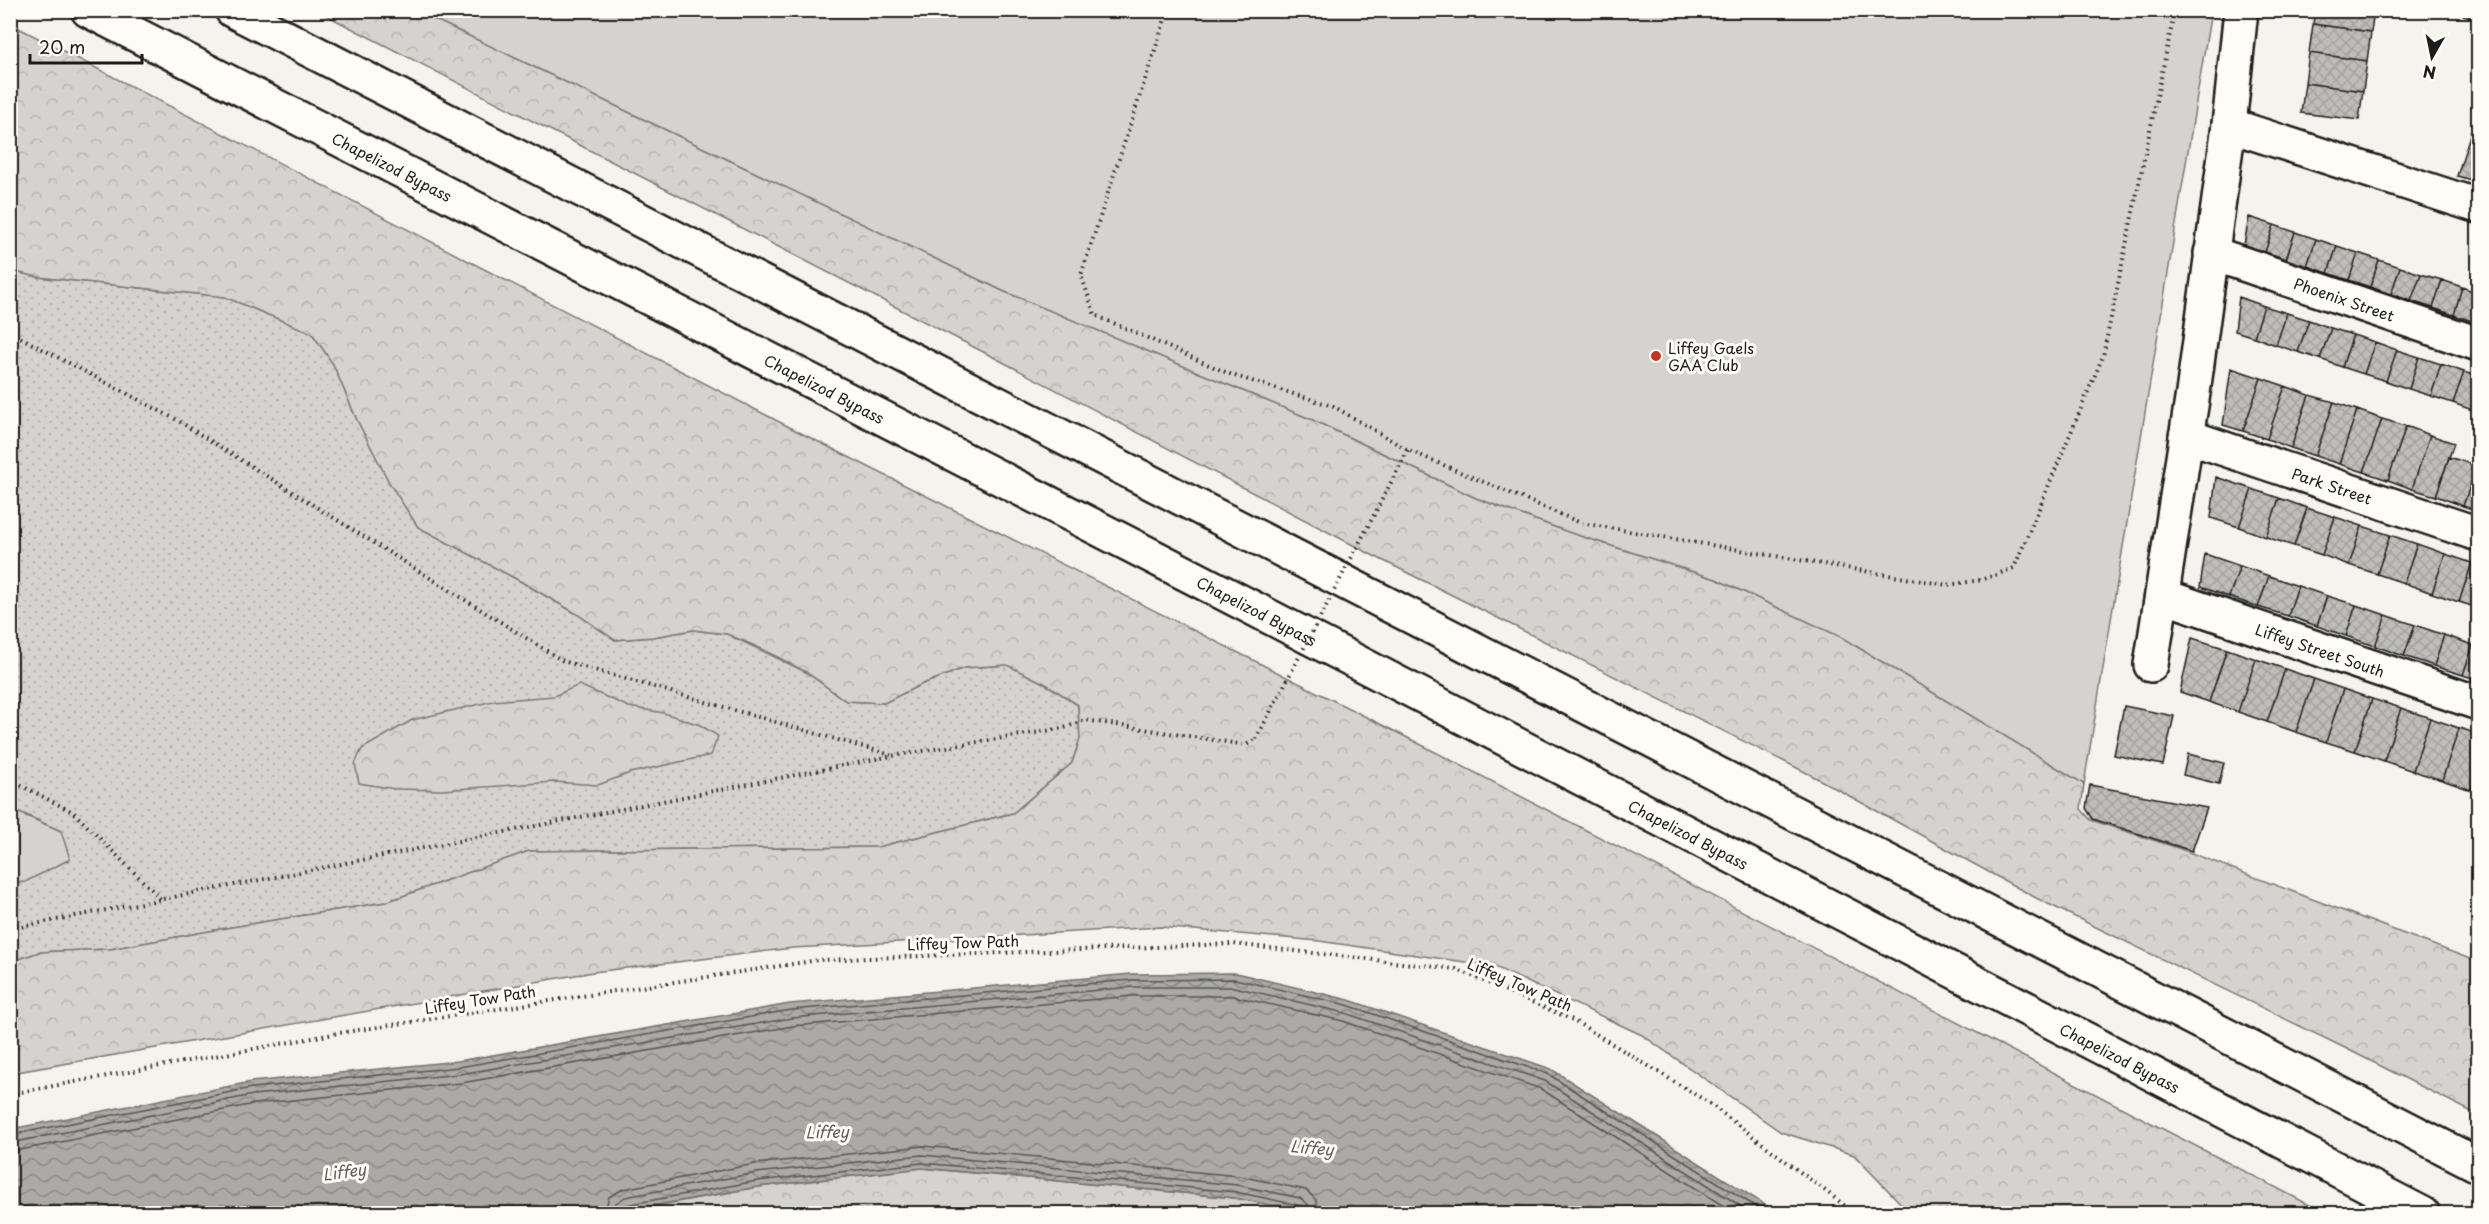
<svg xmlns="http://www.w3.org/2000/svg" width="2489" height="1224" font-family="'Playpen Sans',sans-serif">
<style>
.grass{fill:url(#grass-dots);stroke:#787876;stroke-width:1.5}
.forest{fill:url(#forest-crowns);stroke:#787876;stroke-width:1.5}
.green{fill:#d4d3cf;stroke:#787876;stroke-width:1.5}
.water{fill:url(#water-waves);stroke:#72716f;stroke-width:1.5}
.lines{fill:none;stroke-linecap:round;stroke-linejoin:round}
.shore{stroke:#555553;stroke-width:1.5}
.building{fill:url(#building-cross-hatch);stroke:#1c1c1c;stroke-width:1.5}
.minor-casing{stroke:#1c1c1c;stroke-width:38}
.major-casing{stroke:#1c1c1c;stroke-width:38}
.path{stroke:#1c1c1c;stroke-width:4;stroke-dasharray:1.5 4.5;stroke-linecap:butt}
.minor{stroke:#fdfcf7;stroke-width:33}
.major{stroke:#fdfcf7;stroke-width:33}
.path-bridge{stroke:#1c1c1c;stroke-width:4;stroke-dasharray:1.5 4.5;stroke-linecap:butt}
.poi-dot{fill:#c8321e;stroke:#fdfcf7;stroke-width:2}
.labels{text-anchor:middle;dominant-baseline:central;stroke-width:6;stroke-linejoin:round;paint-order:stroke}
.street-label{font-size:15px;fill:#1c1c1c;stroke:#fdfcf7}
.poi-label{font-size:15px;fill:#1c1c1c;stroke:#fdfcf7;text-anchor:start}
.water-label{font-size:16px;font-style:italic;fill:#5c5c5a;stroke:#fdfcf7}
</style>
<defs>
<pattern id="grass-dots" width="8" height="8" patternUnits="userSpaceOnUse" patternTransform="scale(1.5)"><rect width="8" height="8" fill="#d4d3cf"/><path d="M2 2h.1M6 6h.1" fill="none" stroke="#b5b5b1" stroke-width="1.8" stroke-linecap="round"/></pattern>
<pattern id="forest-crowns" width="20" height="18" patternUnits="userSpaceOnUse" patternTransform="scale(1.5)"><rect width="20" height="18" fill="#d4d3cf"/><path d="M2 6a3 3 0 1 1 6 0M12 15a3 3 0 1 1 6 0" fill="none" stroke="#b5b5b1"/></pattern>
<pattern id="water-waves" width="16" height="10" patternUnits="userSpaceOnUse" patternTransform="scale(1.5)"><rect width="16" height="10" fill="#abaaa6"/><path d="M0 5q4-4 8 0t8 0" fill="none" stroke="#8a8a86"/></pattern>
<pattern id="building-cross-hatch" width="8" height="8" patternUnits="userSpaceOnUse" patternTransform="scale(1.5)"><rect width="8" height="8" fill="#bebdba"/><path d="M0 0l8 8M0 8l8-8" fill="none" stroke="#a3a29f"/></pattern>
</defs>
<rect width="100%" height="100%" fill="#f4f3ee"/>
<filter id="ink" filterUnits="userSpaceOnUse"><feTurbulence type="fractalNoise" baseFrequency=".0167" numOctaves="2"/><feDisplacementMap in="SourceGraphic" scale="12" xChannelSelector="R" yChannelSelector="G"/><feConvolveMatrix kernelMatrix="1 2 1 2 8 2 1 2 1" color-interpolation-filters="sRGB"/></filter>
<g filter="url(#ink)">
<path class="grass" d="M11 271 38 277 225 297 312 333 333 364 357 420 390 483 418 527 520 581 577 614 615 640 653 637 693 630 727 634 806 672 846 701 884 703 920 685 964 668 1007 665 1046 684 1078 705 1080 739 1072 763 1013 813 878 847 529 851 386 902 232 927 110 949 39 952 11 962V883L25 882 61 831 11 808Z"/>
<path class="forest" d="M318 11H417L1003 291 1313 420 1476 498 1571 533 1716 579 1841 637 2084 784 2081 809 2091 820 2178 848 2478 962V1115L2345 1048 2038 899 1811 775 1374 556 999 360Z
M11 24 793 429 1412 740 2325 1213H1910L1854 1155 1781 1132 1642 1035 1493 966 1319 941 1160 927 793 948 593 972 11 1073V962L39 952 110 949 232 927 386 902 529 851 878 847 1013 813 1072 763 1080 739 1078 705 1046 684 1007 665 964 668 920 685 884 703 846 701 806 672 764 650 727 634 693 630 653 637 615 640 577 614 520 581 418 527 390 484 357 420 333 364 312 333 225 297 38 277 11 271Z
M579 685 629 707 664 713 700 725 718 736 711 755 630 773 598 785 554 782 443 790 395 789 359 783 355 764 362 749 412 720 493 701 554 696Z
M922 1168 1235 1198 1310 1213 612 1214 758 1187Z"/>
<path class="green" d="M417 11H2211L2084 784 1841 637 1716 579 1571 533 1476 498 1313 420 1003 291Z
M10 809 61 831 70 859 25 882 11 883Z"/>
<path class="water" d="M1236 973 1349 1000 1551 1069 1778 1213H1310L1235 1198 922 1168 758 1187 612 1213H11V1129L251 1082 458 1061 790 1004 1132 974Z"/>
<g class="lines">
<path class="shore" d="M10 1135 252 1088 459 1067 791 1010 1132 980 1235 979 1347 1005 1548 1074 1767 1214
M10 1143 253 1095 460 1074 792 1018 1133 987H1234L1345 1013 1545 1081 1753 1214
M10 1152 254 1104 461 1083 793 1026 1133 996H1233L1343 1021 1541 1089 1736 1214
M604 1214 609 1197 623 1189 755 1164 923 1146 1239 1176 1306 1190 1316 1200 1319 1214
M613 1214 616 1203 625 1197 756 1173 922 1155 1237 1185 1300 1198 1308 1204 1310 1214
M621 1214 622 1208 626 1205 757 1181 922 1163 1236 1192 1298 1205 1302 1208 1303 1214"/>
</g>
<path class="building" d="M2315 10H2374L2371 32 2313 24Z
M2449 10H2478V20Z
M2313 24 2371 32 2367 61 2309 53Z
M2309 53 2367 61 2363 91 2305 83Z
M2305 83 2363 91 2359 120 2301 113Z
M2478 110V182L2457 176Z
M2249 217 2274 225 2265 252 2244 245Z
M2274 225 2295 232 2286 259 2265 252Z
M2295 232 2316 239 2307 266 2286 259Z
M2316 239 2337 246 2328 273 2307 266Z
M2337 246 2358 253 2349 280 2328 273Z
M2358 253 2379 260 2370 287 2349 280Z
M2379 260 2400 267 2391 294 2370 287Z
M2400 267 2421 274 2411 301 2391 294Z
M2421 274 2442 280 2433 308 2411 301Z
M2442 280 2462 287 2454 315 2433 308Z
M2462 287 2478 293V310L2475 322 2454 315Z
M2239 297 2264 306 2254 337 2235 331Z
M2264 306 2287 313 2276 345 2254 337Z
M2287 313 2309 320 2298 352 2276 345Z
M2309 320 2331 328 2320 359 2298 352Z
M2331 328 2353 335 2342 367 2320 359Z
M2353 335 2375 342 2364 374 2342 367Z
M2375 342 2397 350 2386 381 2364 374Z
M2397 350 2419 357 2409 389 2386 381Z
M2419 357 2441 364 2431 396 2409 389Z
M2441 364 2464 372 2453 403 2431 396Z
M2231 368 2261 378 2243 431 2223 425Z
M2464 372 2478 377V400L2475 411 2453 403Z
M2261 378 2285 386 2267 439 2243 431Z
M2285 386 2309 395 2291 448 2267 439Z
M2309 395 2334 402 2315 456 2291 448Z
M2334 402 2357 410 2339 464 2315 456Z
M2357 410 2382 419 2364 472 2339 464Z
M2382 419 2406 426 2388 480 2364 472Z
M2406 426 2430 435 2412 489 2388 480Z
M2430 435 2454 443 2436 496 2412 489Z
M2449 457 2477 466 2463 506 2436 496Z
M2477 466H2478V511L2463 506Z
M2216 477 2252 489 2239 527 2211 518Z
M2252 489 2279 498 2266 537 2239 527Z
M2279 498 2307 508 2294 546 2266 537Z
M2307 508 2335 517 2322 555 2294 546Z
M2335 517 2362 526 2349 565 2322 555Z
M2362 526 2390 535 2377 574 2349 565Z
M2390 535 2417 544 2404 583 2377 574Z
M2417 544 2445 554 2432 593 2404 583Z
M2205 554 2240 566 2229 597 2200 587Z
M2445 554 2472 563 2459 602 2432 593Z
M2472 563 2478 565V608L2459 602Z
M2240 566 2269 576 2258 607 2229 597Z
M2269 576 2298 586 2288 616 2258 607Z
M2298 586 2327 596 2317 626 2288 616Z
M2327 596 2356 605 2346 636 2317 626Z
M2356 605 2386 615 2375 646 2346 636Z
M2386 615 2415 625 2404 656 2375 646Z
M2415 625 2444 635 2434 666 2404 656Z
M2444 635 2473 645 2463 675 2434 666Z
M2192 638 2227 649 2209 702 2180 692Z
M2473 645 2478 647V680L2463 675Z
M2227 649 2256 659 2238 712 2209 702Z
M2256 659 2285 669 2267 722 2238 712Z
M2285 669 2314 679 2296 732 2267 722Z
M2314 679 2343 689 2326 742 2296 732Z
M2343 689 2372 699 2355 751 2326 742Z
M2372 699 2401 708 2384 761 2355 751Z
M2124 706 2174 716 2163 765 2114 755Z
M2401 708 2430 718 2413 771 2384 761Z
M2430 718 2459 728 2442 780 2413 771Z
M2459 728 2478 734V767L2471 790 2442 780Z
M2188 754 2224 763 2219 784 2183 775Z
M2478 767V793L2471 790Z
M2090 785 2207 808 2192 851 2093 819 2086 808Z"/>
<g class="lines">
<g class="minor-casing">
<g id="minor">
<path d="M2229 125 2478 206"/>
<path id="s1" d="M2211 253 2478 344"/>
<path id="s2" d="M2186 436 2478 534"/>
<path id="s3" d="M2163 596 2478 703"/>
<path d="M2151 665 2193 393 2229 125 2241 10"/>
</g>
</g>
<g class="major-casing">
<g id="major">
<path id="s4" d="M88 10 1185 573 2423 1214"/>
<path d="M232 10 2478 1165"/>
</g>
</g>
<path class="path" d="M1168 10 1081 275 1095 315 1232 375 1333 406 1408 450 1581 523 1947 585 1981 580 2014 568 2103 356 2175 10
M10 332 177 420 563 661 891 755
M1385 494 1408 450
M10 780 73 812 161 899
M10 929 892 756 1064 728 1085 720 1246 745 1256 739
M10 1094 339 1033 819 960 1233 944 1456 969 1573 1020 1706 1101 1856 1214"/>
<use href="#minor" class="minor"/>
<use href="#major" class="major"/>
<path class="path-bridge" d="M1256 739 1385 494"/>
</g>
</g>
<circle class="poi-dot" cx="1656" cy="356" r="6"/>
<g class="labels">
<g class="street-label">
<text stroke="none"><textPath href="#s4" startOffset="342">Chapelizod Bypass</textPath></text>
<text stroke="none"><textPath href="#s1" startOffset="141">Phoenix Street</textPath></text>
<text stroke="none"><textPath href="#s4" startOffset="828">Chapelizod Bypass</textPath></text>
<text stroke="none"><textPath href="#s2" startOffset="154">Park Street</textPath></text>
<text stroke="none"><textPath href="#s4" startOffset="1314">Chapelizod Bypass</textPath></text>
<text stroke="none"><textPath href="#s3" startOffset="166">Liffey Street South</textPath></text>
<text stroke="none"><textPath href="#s4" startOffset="1800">Chapelizod Bypass</textPath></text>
<text transform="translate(963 942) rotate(-2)">Liffey Tow Path</text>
<text transform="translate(1520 984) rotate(23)">Liffey Tow Path</text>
<text transform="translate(480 999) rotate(-9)">Liffey Tow Path</text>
<text stroke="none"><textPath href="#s4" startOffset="2286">Chapelizod Bypass</textPath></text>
</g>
<g class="poi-label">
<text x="1668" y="347">Liffey Gaels<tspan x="1668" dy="17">GAA Club</tspan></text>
</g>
<g class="water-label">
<text transform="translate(827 1131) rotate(-1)">Liffey</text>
<text transform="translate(1312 1147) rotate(5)">Liffey</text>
<text transform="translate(344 1171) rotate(-8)">Liffey</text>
</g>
</g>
<rect width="2489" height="1224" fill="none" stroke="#fdfcf7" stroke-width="36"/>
<rect x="18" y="18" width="2453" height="1188" fill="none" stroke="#1c1c1c" stroke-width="2" filter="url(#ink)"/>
<g transform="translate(2432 57) rotate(189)" stroke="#fdfcf7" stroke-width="4.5" paint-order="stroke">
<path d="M0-4.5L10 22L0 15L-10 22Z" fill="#1c1c1c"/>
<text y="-9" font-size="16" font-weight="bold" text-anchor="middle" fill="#1c1c1c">N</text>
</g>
<path d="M30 54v9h112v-9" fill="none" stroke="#1c1c1c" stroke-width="3"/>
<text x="39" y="54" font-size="18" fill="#1c1c1c" stroke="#fdfcf7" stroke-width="4.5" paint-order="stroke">20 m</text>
</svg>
